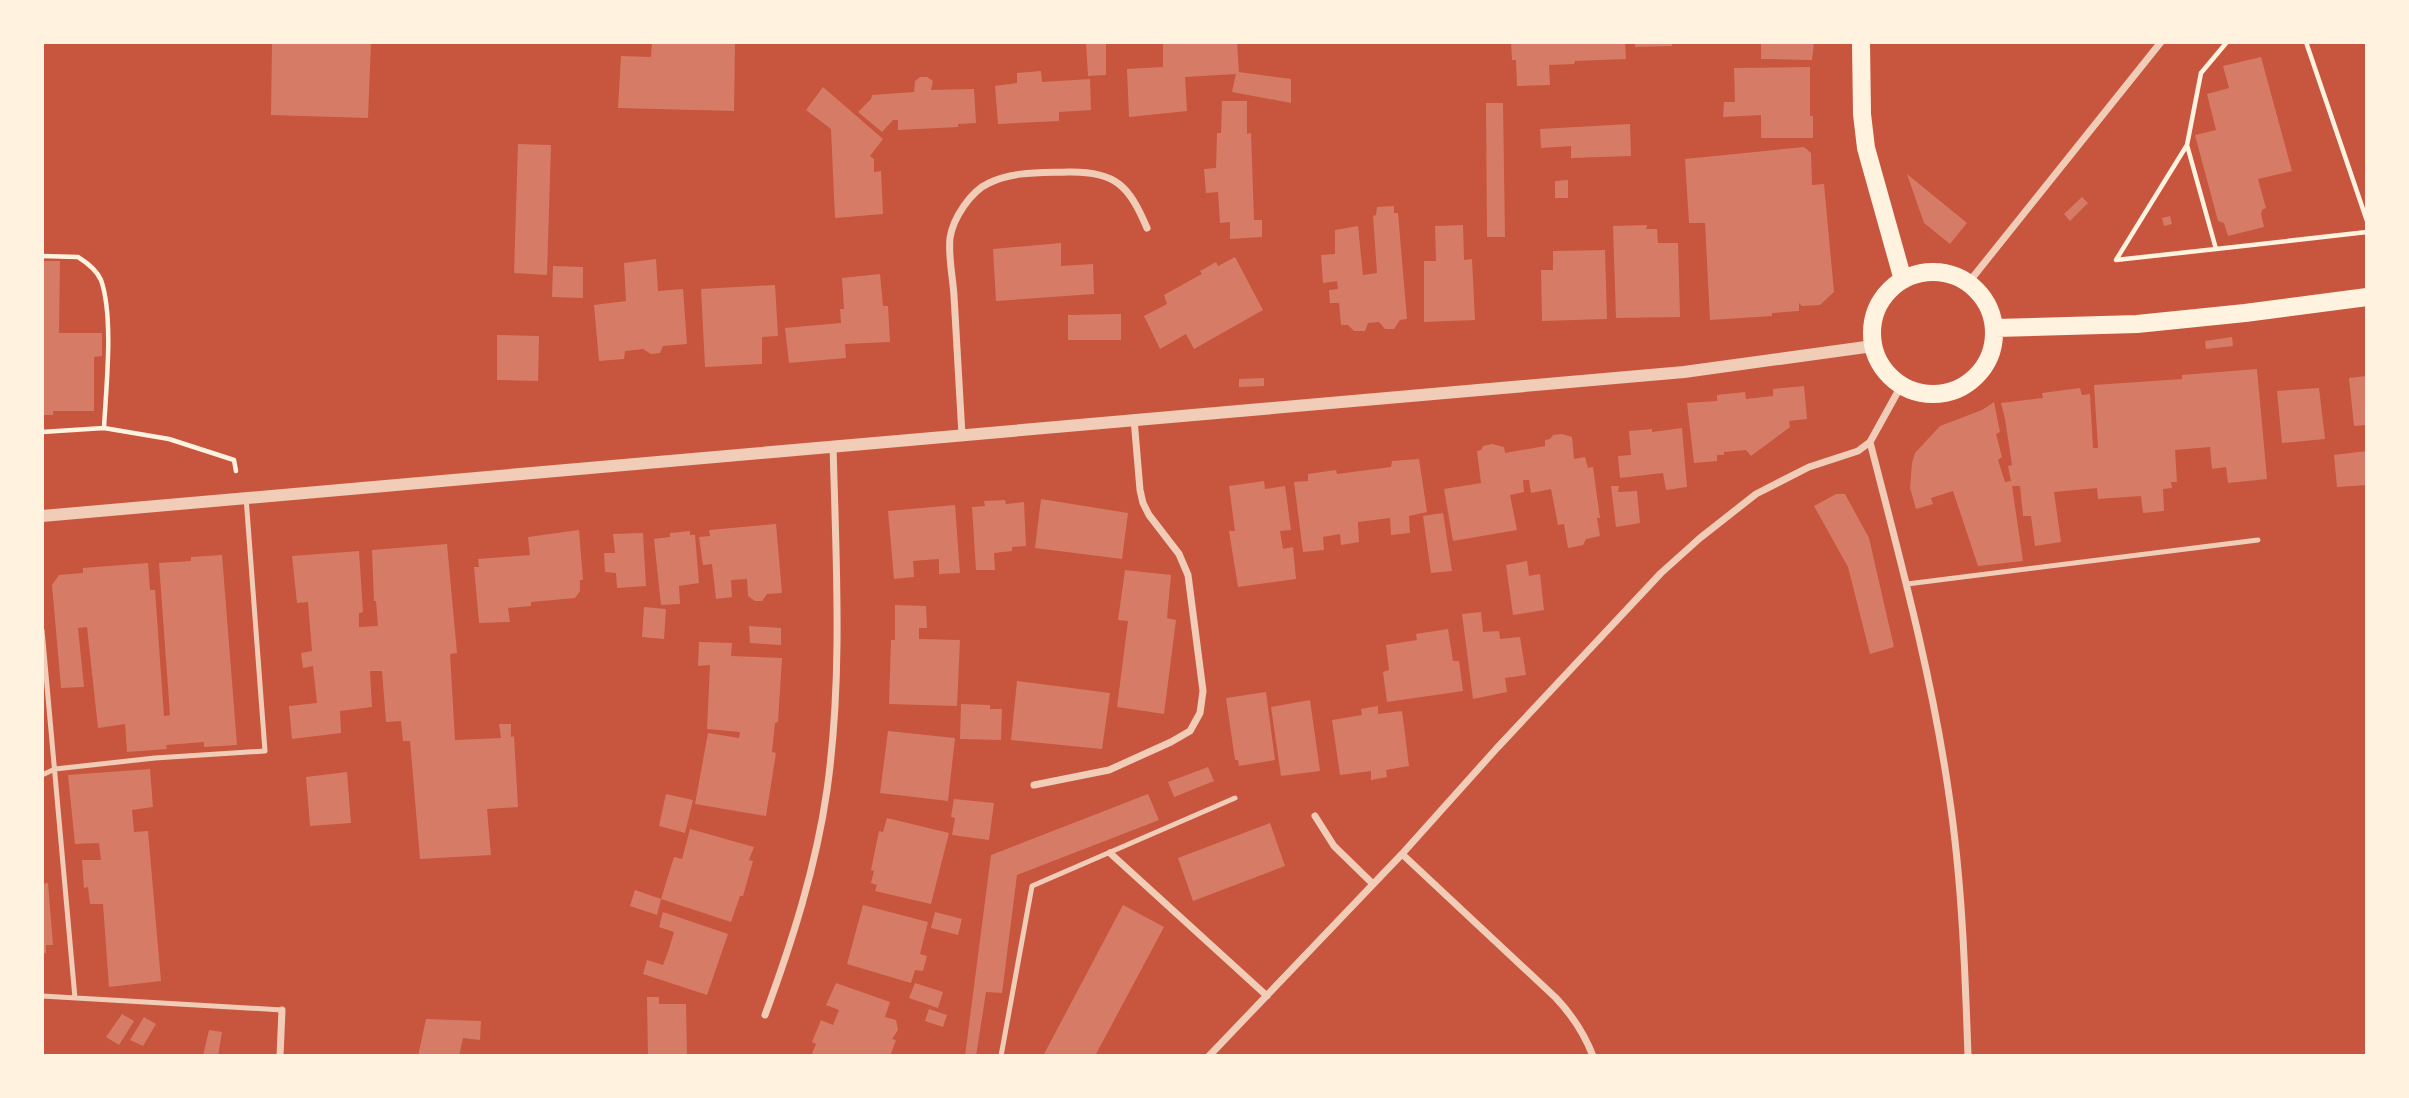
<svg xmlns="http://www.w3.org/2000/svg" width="2409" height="1098" font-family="Quicksand,sans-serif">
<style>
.building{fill:#d67c66}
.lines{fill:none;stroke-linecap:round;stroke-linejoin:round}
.path{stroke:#fff3e0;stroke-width:4.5}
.service{stroke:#f1ccb7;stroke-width:5}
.minor{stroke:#f1ccb7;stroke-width:7}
.tertiary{stroke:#f1ccb7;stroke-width:12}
.primary{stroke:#fff3e0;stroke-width:18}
</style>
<rect width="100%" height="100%" fill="#c8553d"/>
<path class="building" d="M272 42H371L368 118 271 115Z
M652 42H735L734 111 618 108 621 56 651 57Z
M1086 42H1106V75L1088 76Z
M1187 42H1237L1239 72 1291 79V103L1232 92 1236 74 1185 77 1187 111 1129 117 1127 69 1163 67V44Z
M1511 42H1625L1626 59 1575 61 1574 64 1549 65 1550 85 1517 86 1516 60H1512Z
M1635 42H1672V46L1635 47Z
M1761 42H1814L1812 60 1761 59Z
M2261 57 2292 171 2258 179 2266 208 2262 210 2261 214 2264 227 2228 236 2224 223 2218 221 2195 135 2216 130 2207 94 2229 88 2223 66Z
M1810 67V116H1813V138H1761V115L1723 117 1724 102H1735L1734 68Z
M1041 71 1042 82 1090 79 1091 110 1059 112V121L998 124 995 86 1017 83V73Z
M920 77H927L933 81 931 90 974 89 976 123 958 124V127L898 130V120H893L882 132 858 112 871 99 872 95 914 92 915 81Z
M823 87 883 139 870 156 874 159V172L881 171 883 214 835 218 831 129 806 110Z
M1222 101H1247V134L1251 133 1254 220H1262V237L1230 239V222L1220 223 1218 192 1206 193 1204 169 1216 168 1217 133H1221Z
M1486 103H1503L1505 237H1487Z
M1630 124 1631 156 1571 158V146L1541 148 1540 129Z
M518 144 551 145 547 275 514 273Z
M1804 147 1811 153 1812 185 1824 184 1834 292 1820 305 1802 306 1799 303V311L1772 313V316L1710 320 1705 223H1689L1685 159Z
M1907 174 1967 223 1950 244 1924 223Z
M1568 180V198H1555V181Z
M2082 197 2088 203 2070 221 2064 214Z
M1394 206V213H1398L1407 319 1400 320 1394 329H1385L1379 322 1368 323 1365 331H1354L1348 325H1341L1339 303H1330L1329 290 1338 289 1337 281 1323 283 1321 255 1335 254V230L1358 226 1363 275 1377 273 1373 216 1376 215 1377 207Z
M2170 216 2172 224 2164 226 2162 218Z
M1463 225 1464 260 1472 259 1475 320 1424 322V261H1436L1435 226Z
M1647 225 1646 229H1657L1658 243H1678L1680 317 1616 318 1613 226Z
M1061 243V266L1093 264 1094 294 996 301 993 249Z
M1605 250 1607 319 1542 321 1541 270H1553V251Z
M1235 257 1263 310 1194 349 1186 334 1160 349 1144 316 1167 304 1164 295 1198 276 1202 274 1200 271 1216 262 1218 266Z
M656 259 658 291 683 289 687 344 663 346 660 353 651 354 643 349 625 351 624 359 599 361 594 305 626 301 624 263Z
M42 261H60L59 333H102V356L94 357V411H53V415H42Z
M553 266 583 267V298L552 297Z
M880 274 883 306H888L890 342 845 344 846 358 789 363 785 328 841 323 840 309H844L842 278Z
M775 285 778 336 762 337V364L705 367 701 289Z
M1121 314V340H1068V315Z
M497 335 539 336 538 381 497 380Z
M2232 337 2233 346 2206 349 2205 341Z
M2257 369 2267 479 2228 483 2226 467 2212 469 2210 447 2175 450 2177 482H2171L2172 488 2163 489 2164 511 2143 513 2141 496 2098 499 2097 488 2054 492 2061 542 2035 546 2031 516H2023L2020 486H2012L2023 561 1978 566 1953 491 1931 498 1933 504 1916 509 1910 488 1912 463 1915 453 1940 426 1982 410 1994 402 2000 432 1996 434 2002 457 1998 460 2005 482 2011 481 2008 466 2012 465 2005 419 2001 403 2043 398 2042 393 2080 388 2082 395 2090 394 2093 448H2098L2094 385 2182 379V375Z
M2367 376V425L2354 426 2349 378Z
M1264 378V386L1239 387V379Z
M1804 386 1807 419 1789 421 1790 427 1751 456 1746 450 1724 452V455H1717V461L1694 463 1687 403 1717 401V395L1745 392 1746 399 1773 396V389Z
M2319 388 2325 439 2282 443 2277 391Z
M1682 428 1687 487 1666 490 1663 473 1620 478 1618 456 1631 455 1629 431 1652 429V432Z
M1562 434 1572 437 1574 459 1585 457 1588 468 1593 467 1600 518H1597L1600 536 1586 539 1583 545 1568 548 1564 524 1558 525 1551 489 1531 493 1529 480H1523L1524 492 1510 495 1517 530 1453 541 1444 489 1481 483 1477 451 1481 450 1483 446 1492 444 1504 447 1505 453 1545 446V440L1550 439 1553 435Z
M2367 451V485L2337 487 2334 455Z
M1419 459 1427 512 1409 516 1410 533 1391 535 1390 518 1358 522 1359 542 1341 545 1340 534 1323 537 1324 550 1303 552 1294 482 1308 481V474L1336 470 1337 474 1391 467 1392 461Z
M1264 481 1265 489 1285 486 1291 530 1280 531 1283 549 1293 547 1296 579 1238 587 1229 531H1235L1229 486Z
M1611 486H1619L1618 492 1637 491 1640 523 1616 527Z
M1836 494H1845L1869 538 1894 647 1870 654 1848 567 1814 506Z
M1041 499 1128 513 1122 559 1035 548Z
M1005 500 1006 504 1024 502 1026 546 1012 547V551L994 553 995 570H976L972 507 985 506 984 501Z
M955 505 960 573 939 574V559L925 560 913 561 914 577 894 579 888 511Z
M1443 513 1452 571 1431 573 1423 516Z
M776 524 782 593 767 594 762 601H755L748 596 747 579 731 580 732 597 716 599 712 564 703 565 699 537 710 536 709 530Z
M579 530 583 580H580V591L575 598 531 602V606L508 608 510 622 479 623 474 567H479L478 559 530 555 528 537Z
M690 531V535H695L699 583 679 586 680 604 661 605 654 539 670 537V533Z
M643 533 646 586 617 588 616 573 605 572 604 553H615L613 534Z
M447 544 457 653 450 654 455 740 501 738 499 724H511V737L514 736 518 807 487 809 491 855 420 859 410 741H403L401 721 386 722 382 671H370L372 707 340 711 341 733 292 739 289 706 317 703 313 666 303 668 301 653 312 651 308 602 297 603 292 556 359 551 363 612 359 613V627L378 626 376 601H374L372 550Z
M222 555 237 745 204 747V742L166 745 167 749 127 752 125 724 98 728 87 627 78 628 84 687 61 688 52 585 59 575 83 573V568L148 563 150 590H155L164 716 170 715 159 563 191 561V557Z
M1527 561 1529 576 1540 574 1544 610 1513 615 1506 565Z
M1125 570 1171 575 1167 618 1176 620 1164 714 1117 707 1128 621 1118 620Z
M895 605 926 606 927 628H919V639L960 640 957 706 889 704 891 640H895Z
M644 607 666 609 664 639 642 637Z
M1481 612 1483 632 1499 631 1500 639 1520 637 1526 675 1505 678 1507 692 1473 699 1462 614Z
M749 626 781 628V645L750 643Z
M1448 629 1453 661H1459L1463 691 1387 702 1383 672 1389 670 1386 645 1417 640 1416 634Z
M699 642 732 643 731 656 782 658 778 722 775 723 772 752 776 753 766 816 695 804 708 733 739 738 740 732 707 729 710 665 698 666Z
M1017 681 1110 693 1102 749 1011 740Z
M1266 692 1275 760 1239 766 1238 760H1235L1226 698Z
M1310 700 1320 771 1281 776 1271 707Z
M961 704 990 705V709H1002L1001 740 960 739Z
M1378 706V714L1402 711 1409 766 1386 770 1387 777 1371 780V771L1340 775 1332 720 1362 715 1361 709Z
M888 731 955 738 948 801 880 793Z
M1208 767 1214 781 1174 797 1168 782Z
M150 769 153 807 132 810 134 832 148 831 161 981 109 987 103 904H90L88 887 84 888 82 860H101L99 843 75 844 68 775Z
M347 772 351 823 310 826 306 777Z
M666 794 693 800 685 833 659 826Z
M1148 794 1159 820 1017 875 1002 993 986 992 976 1056H965L991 855Z
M954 799 994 803 989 840 952 835 955 818 951 817Z
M887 818 949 833 931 904 875 891 877 885 871 883 874 871 871 870 879 831 883 832Z
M1270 823 1285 866 1193 901 1178 858Z
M690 829 754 847 749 860 753 861 743 896H740L731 922 661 899 657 915 630 906 635 890 661 899 674 857 682 859Z
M48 883 53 945H46V953L42 954V884Z
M863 905 928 922 920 954 927 956 923 971 915 970 911 983 847 964Z
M1123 905 1164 927 1095 1056H1043Z
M663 912 728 934 707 995 643 974 647 960 663 965 669 949 674 932 659 927Z
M935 912 962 919 958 935 931 928Z
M836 983 890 1002 885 1017 896 1020 898 1030 892 1039 896 1040 890 1056H811L816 1044 812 1042 821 1020 833 1025 839 1010 826 1005Z
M915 983 943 992 938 1008 909 998Z
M647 997H659V1004H686L687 1056H648Z
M929 1009 947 1015 943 1027 925 1021Z
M122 1014 134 1021 119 1045 106 1037Z
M144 1017 156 1024 143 1046 130 1040Z
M426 1019 481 1021 480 1040 463 1038 459 1056H418Z
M209 1030 222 1032 218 1056H203Z"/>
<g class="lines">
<path class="path" d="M2306 42 2367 221
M2187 145 2216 249 2116 260 2187 145 2201 73 2227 42
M2216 249 2367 232
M42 256 78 257C86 262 97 271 101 280 114 317 106 388 104 428L42 432
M104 428 169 439 234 460 236 471"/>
<path class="service" d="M1907 584 2258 540
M42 630 75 998
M42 775 55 769 155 758 265 751 246 497
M42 996 282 1010
M1001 1056 1032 886 1235 798"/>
<path class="minor" d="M1969 282 2161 42
M962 435C959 389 957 342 954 296 953 278 948 256 950 238 953 218 971 191 989 183 1013 171 1042 173 1068 172 1116 171 1129 186 1147 228
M1870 442C1900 559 1932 676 1949 795 1962 881 1965 969 1968 1056
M1034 785 1109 770 1171 742 1190 731 1200 713 1203 691 1188 575 1179 554 1149 515 1143 503 1140 490 1134 419
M1315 816 1334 846 1373 884
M1110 853 1267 996
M1402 854 1556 998C1573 1016 1584 1033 1593 1056
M765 1015C792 942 816 867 827 790 843 677 836 560 833 445
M280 1056 282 1010
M1209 1056 1402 854 1497 748 1661 573 1700 538 1756 494 1809 467 1858 451 1870 442 1901 386"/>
<path class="tertiary" d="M42 516 1684 372 1873 346"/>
<path class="primary" d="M1861 42 1862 114 1866 148 1903 280
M1872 333a61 61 0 1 1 122 0a61 61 0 1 1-122 0Z
M1995 328 2137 324 2245 313 2367 297"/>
</g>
<rect width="2409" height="1098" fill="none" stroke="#fff3e0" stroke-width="88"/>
</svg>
